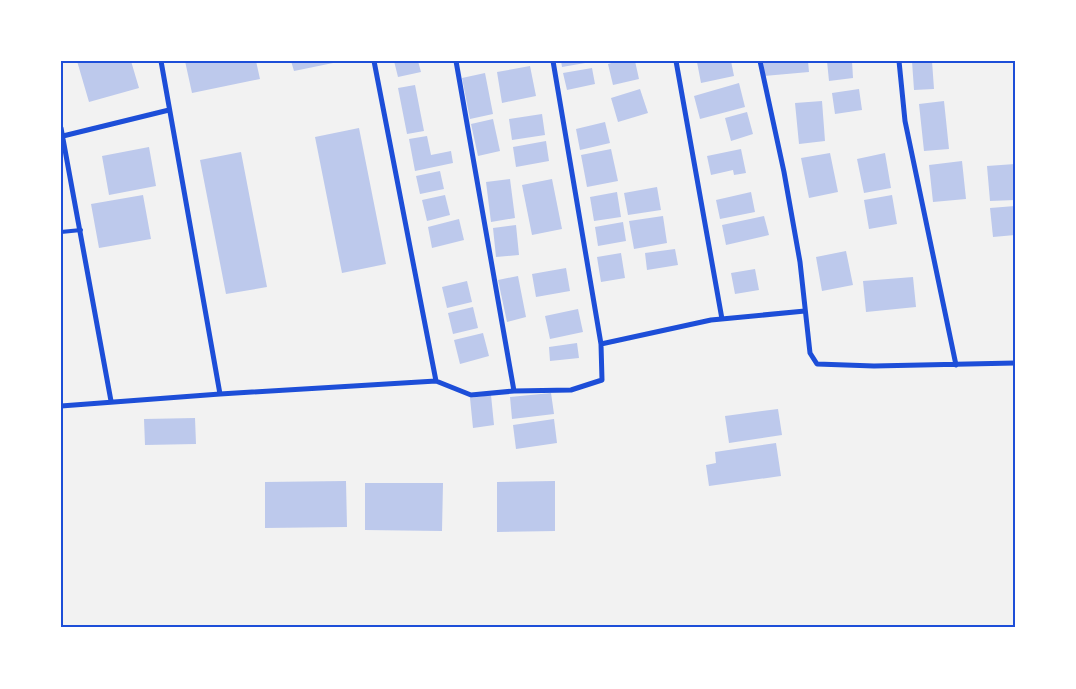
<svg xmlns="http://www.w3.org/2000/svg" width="1076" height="689" font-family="'Fira Sans Condensed',sans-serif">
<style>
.building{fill:#bdc9ec}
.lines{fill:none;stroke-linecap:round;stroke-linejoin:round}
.service{stroke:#1d4ed8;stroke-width:4}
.minor{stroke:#1d4ed8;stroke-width:5}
.neatline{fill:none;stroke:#1d4ed8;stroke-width:2}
</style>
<rect width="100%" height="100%" fill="#f2f2f2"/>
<path class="building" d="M77 61H131L139 88 89 102Z
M185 61H256L260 79 192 93Z
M291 61H338V62L294 71Z
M394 61H418L421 72 398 77Z
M561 61H591V62L562 67Z
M618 61H635L639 79 613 85 608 64Z
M731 61 734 76 701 83 697 62Z
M763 61H808L809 72 764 76Z
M827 61H852L853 78 829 81Z
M912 61H932L934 89 914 90Z
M530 66 536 96 502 103 497 72Z
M592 68 595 84 567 90 563 73Z
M485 73 493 114 470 119 462 78Z
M739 83 745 107 700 119 694 96Z
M415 85 424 131 407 134 398 88Z
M640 89 648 113 618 122 611 98Z
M859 89 862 110 835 114 832 93Z
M822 101 825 141 799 144 795 103Z
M944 101 949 149 924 151 919 104Z
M747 112 753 134 731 141 725 118Z
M542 114 545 135 512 140 509 119Z
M493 119 500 151 478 156 471 124Z
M605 122 610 143 580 150 576 129Z
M359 128 386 264 342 273 315 137Z
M427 136 431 155 451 151 453 163 415 171 409 139Z
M546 141 549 161 516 167 513 147Z
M149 147 156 186 109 195 102 156Z
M611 149 618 181 587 187 581 155Z
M741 149 746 173 734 175 733 170 711 175 707 156Z
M241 152 267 287 226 294 200 160Z
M830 153 838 192 809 198 801 158Z
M885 153 891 188 864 193 857 159Z
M962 161 966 199 933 202 929 165Z
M1015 164V200L990 201 987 166Z
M440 171 444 189 420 194 416 176Z
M510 179 515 218 491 222 486 182Z
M552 179 562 229 532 235 522 185Z
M657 187 661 210 628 215 624 193Z
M617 192 621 217 594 221 590 197Z
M751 192 755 212 720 219 716 200Z
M143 195 151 239 99 248 91 204Z
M445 195 450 215 427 221 422 200Z
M892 195 897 224 869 229 864 200Z
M1015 206V235L993 237 990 208Z
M663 216 667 243 634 249 629 221Z
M764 216 769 235 726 245 722 225Z
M459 219 464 240 432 248 428 227Z
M623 222 626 241 598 246 595 227Z
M516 225 519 255 496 257 493 228Z
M675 249 678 265 647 270 645 253Z
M846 251 853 285 822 291 816 257Z
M621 253 625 278 601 282 597 257Z
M566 268 570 291 536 297 532 274Z
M755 269 759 290 735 294 731 273Z
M518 276 526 317 507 322 498 280Z
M913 277 916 307 866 312 863 281Z
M467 281 472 302 447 308 442 287Z
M473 307 478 328 453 334 448 313Z
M578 309 583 332 550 339 545 316Z
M483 333 489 356 460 364 454 340Z
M577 343 579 358 550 361 549 347Z
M551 393 554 414 512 419 510 397Z
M491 395 494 425 473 428 470 398Z
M778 409 782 435 729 443 725 416Z
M195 418 196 444 145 445 144 419Z
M554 419 557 443 516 449 513 425Z
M776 443 781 476 709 486 706 465 716 463 715 452Z
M346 481 347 527 265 528V482Z
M555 481V531L497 532V482Z
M365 483H443L442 531 365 530Z"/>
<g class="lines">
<path class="service" d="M61 232 81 230"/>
<path class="minor" d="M161 61 220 394
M374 61 436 381
M456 61 514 391
M676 61 722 319
M760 61 784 172 800 262 810 353 817 364 874 366 1015 363
M899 61 905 121 956 365
M61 128 111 401
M63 136 169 110
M601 344 711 320 805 311
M61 406 220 394 436 381 471 395 514 391 571 390 602 380 601 344 553 61"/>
</g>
<rect width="1076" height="689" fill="none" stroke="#ffffff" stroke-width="125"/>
<rect x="62" y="62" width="952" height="564" class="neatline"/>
</svg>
